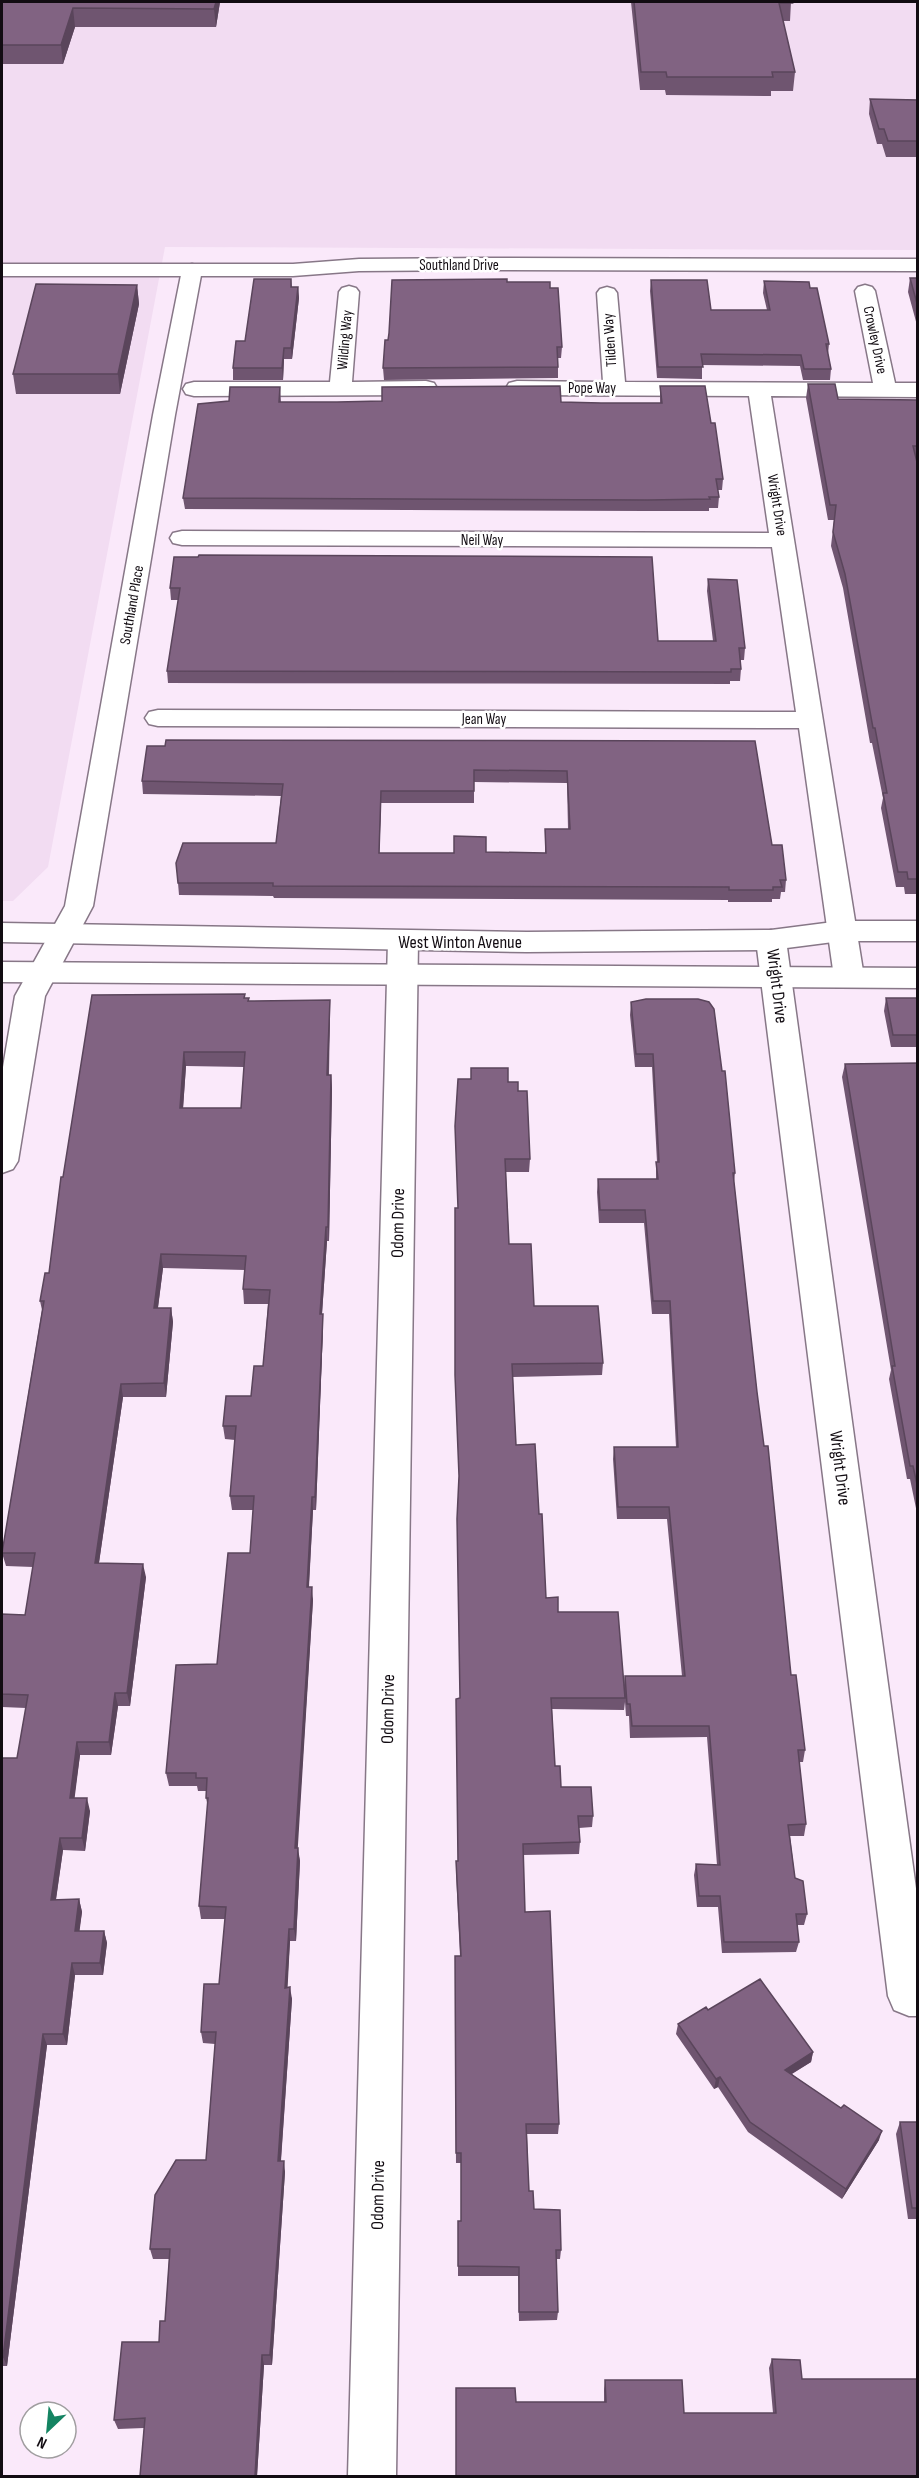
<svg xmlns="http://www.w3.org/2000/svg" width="919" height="2478" font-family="'Sofia Sans Condensed',sans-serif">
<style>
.built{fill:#f2dcf2}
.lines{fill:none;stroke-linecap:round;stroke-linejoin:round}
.minor-casing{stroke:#877787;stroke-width:3}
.major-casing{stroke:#877787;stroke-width:3}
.minor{fill:#fff;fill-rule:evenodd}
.major{fill:#fff;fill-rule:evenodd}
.wall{fill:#6f5570;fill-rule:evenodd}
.shaded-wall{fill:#5a455b}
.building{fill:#816382;stroke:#5a455b;stroke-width:1.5;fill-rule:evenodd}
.labels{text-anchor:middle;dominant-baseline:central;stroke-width:5;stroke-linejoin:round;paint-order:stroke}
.far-street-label{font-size:15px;fill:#120c12;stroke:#fff}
.street-label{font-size:18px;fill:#120c12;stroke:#fff}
</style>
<rect width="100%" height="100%" fill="#fae9fa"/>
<path class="built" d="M2 2H917V250L165 247 48 867 13 901H2Z"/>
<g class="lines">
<g class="minor-casing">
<path id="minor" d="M192 264 199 266 202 270 175 415 93 906 45 996 18 1161 13 1169 2 1173V1073L15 996 65 906 153 415 182 270 185 266Z
M865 285 872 287 875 291 895 383H918V397L771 396 864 977 859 984 849 987 839 984 834 977 799 728 158 726 149 724 145 718 149 712 158 710 796 712 772 547 182 545 173 543 170 538 173 533 182 531 769 533 749 396 517 395 509 393 506 388 509 383 517 381 603 382 597 293 600 289 607 287 614 289 617 293 625 382 873 383 855 291 858 287Z
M349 286 356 288 359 292 352 382 426 381 434 383 437 388 434 393 426 395 194 396 186 394 183 389 186 384 194 382H330L339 292 342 288Z
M771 930 781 933 786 940 918 1903V2016H909L894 2010 888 1996 756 940 761 933Z
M403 931 413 934 418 941 396 2476H348L388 941 393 934Z"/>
</g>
<g class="major-casing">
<path id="major" d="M488 258 918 259V271L488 270 359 271 293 276H2V264H293L359 259Z
M841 921H918V941H841L771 950 527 952 2 942V923L527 932 771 930Z
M2 962 918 968V988L2 982Z"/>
</g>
<use href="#minor" class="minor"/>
<use href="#major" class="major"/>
</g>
<path class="wall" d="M2 2H220L216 27H75L63 64H2Z
M631 2H791L790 21H783L795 72 793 91H771V96L666 95 665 90H640Z
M870 99 918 100V157H886L882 144H877L869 114Z
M910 278H918V329L908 292Z
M291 279 292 287H298L299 298 292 359H284L283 380H233V368L245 341Z
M651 280 711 310H767L763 293 764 281 810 288 829 344 828 354 831 369 830 380H803L800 366 702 365V379L657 378 650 291Z
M507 282 550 288 562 347 561 358H558V378L384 380 383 368 388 340Z
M137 285 139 304 120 394H16L13 374Z
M808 384 838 399 918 400V460H916L918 466V894H905L904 887H896L881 808 883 798 872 743H870L843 588 831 546 834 520H828L806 398Z
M660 386 711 423 723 479 722 490H718L719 497 718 508H709V511H647L185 509 183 498 229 401 280 387 281 402H561L601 403H660Z
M174 557 658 641H713L707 591 708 579 745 648 744 660H740L741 669 740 681H730V684L168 683 167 671 179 600H171L170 588Z
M755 741 772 845 786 880 785 892H781L780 899H772V902H728V900L274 898 273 896 179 895 178 883 276 843 281 796 143 794 142 781ZM474 782 567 783 568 829H545V853H379L381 803H474Z
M92 995 249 998V1001L330 1014 329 1075H331L332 1089 329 1241H327L322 1314 323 1328 316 1510H313L309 1587 313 1600 297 1848 300 1861 296 1941H290L287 1987 292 1999 281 2161 285 2172 272 2365H264L257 2476H140L144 2428 118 2429 114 2420 159 2342 165 2321 169 2259H153L150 2249 206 2160 215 2044 203 2043 201 2032 219 1984 225 1919H201L199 1906 208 1807 206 1798 207 1791H198L197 1786H169L166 1773 217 1664 250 1553 253 1510H232L230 1496 235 1440 225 1439 223 1426 251 1396 263 1366 268 1304H244L243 1289 245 1270 163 1268 158 1308H171L173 1322 166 1397H123L99 1563 146 1577 130 1706H118L111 1755H80L74 1798 90 1811 85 1851 63 1850 56 1900 79 1899 82 1912 79 1931H104L107 1943 103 1975H75L67 2045H47L7 2366H2V1758H17L26 1708 2 1707V1614L25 1615 33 1567 6 1566 2 1553 42 1310 40 1301 49 1273ZM186 1066 244 1067 241 1108H183Z
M886 998H918V1047H891L884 1011Z
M631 1002 735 1173 734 1182 757 1392 791 1675 805 1750 803 1762H799L806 1824 804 1836H790L795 1878 807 1914 804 1925H797L799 1942 796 1952 722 1953 718 1907H697L694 1875 696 1864 717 1865 707 1737 630 1738 629 1716H626L625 1702 624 1710 552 1709 555 1766 561 1787 593 1816 592 1827 579 1828 580 1842 579 1854 523 1855 525 1912 559 2124 558 2134H527L529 2191 534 2209 561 2250 560 2259H556L558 2312 557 2320 519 2321 518 2276H458V2221H461V2163H456L455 1956H460L456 1872V1861H458L460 1698 458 1208 508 1082 518 1091 530 1159 529 1172H506L509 1244 534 1306 603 1363 602 1375 513 1377 516 1445 539 1514 546 1598 624 1685 625 1676H682L667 1519H617L613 1459 614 1447H676L669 1314H652L644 1223H599L597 1192 598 1179H656V1162H657L652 1067H635L630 1015Z
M918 1063V1518L910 1479H907L889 1379 891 1370 842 1077 845 1064Z
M708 2010 813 2052 811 2062 792 2074 879 2140 842 2199 748 2132 718 2087 714 2089 676 2034 678 2024Z
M900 2122H918V2219H908L896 2134Z
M772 2359 802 2379 918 2476 516 2402H604V2389L605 2380 684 2413H773L769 2368Z"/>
<path class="shaded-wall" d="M216 2H220L216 27 214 9Z
M73 8 75 27 63 64 61 45Z
M137 285 139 304 120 394 118 374Z
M298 287 299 298 292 359 291 348Z
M284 348V359L283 380 282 368Z
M381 791V803L379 865V853Z
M330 1000V1014L328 1089 327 1075Z
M184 1052 186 1066 182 1123 180 1108Z
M331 1075 332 1089 329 1241 328 1227Z
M326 1227 327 1241 321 1328 320 1314Z
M161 1254 163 1268 156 1322 154 1308Z
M171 1308 173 1322 166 1397 164 1383Z
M323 1314V1328L316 1510 315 1497Z
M121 1384 123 1397 97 1576 95 1563Z
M312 1497 313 1510 308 1600 307 1587Z
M143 1564 146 1577 130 1706 127 1693Z
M312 1587 313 1600 297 1861 295 1848Z
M115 1693 118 1706 111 1755 109 1742Z
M77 1742 80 1755 73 1811 70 1798Z
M87 1798 90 1811 85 1851 82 1838Z
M60 1838 63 1850 54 1912 51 1900Z
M298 1848 300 1861 296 1941 294 1929Z
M79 1899 82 1912 78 1943 75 1931Z
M289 1929 290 1941 287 1999 285 1988Z
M104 1931 107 1943 103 1975 100 1963Z
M72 1963 75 1975 67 2045 63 2034Z
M290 1987 292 1999 280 2172 278 2161Z
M43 2034 47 2045 7 2366 3 2357Z
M813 2052 811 2062 783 2079 785 2070Z
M720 2077 718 2087 714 2089 716 2079Z
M882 2131 879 2140 842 2199 846 2189Z
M284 2161 285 2172 272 2365 270 2355Z
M262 2355 264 2365 257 2476H255Z"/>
<path class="building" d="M2 2H216L214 9 73 8 61 45H2Z
M634 2H791L792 3H779L795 72H772L773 77H667L666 72H641Z
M870 99 918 100V141H888L884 129H879Z
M910 278H918V307Z
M254 279H291V287H298L291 348H284L282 368H233L236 341H245Z
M507 279V282H550V288H558L562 347H557L558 367 383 368 385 340H388L389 333 392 280Z
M651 280H707L711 310H770L764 281 809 282 810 288H817L829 344H826L831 369H804L801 355 701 354 703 367H658Z
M36 284 137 285 118 374H13Z
M808 384H835L838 399 918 400V446H913L918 466V879H908L907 872H898L883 793H887L875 728H873L845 574 833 532 836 505H830Z
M560 386 561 402 601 403H662L660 386H705L711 423H715L723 479H716L719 497H709L710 499 648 500 183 498 198 404 229 401 230 387H280L279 402H337L382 401V387Z
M199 555 652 557 658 641H716L708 579 737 580 745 648H739L741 669H731V672L167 671 180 588H170L174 557H198Z
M166 740 755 741 772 845H782L786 880H780L782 887H773V890H729V887L273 886V883H178L176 863 183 843H276L283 784 142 781 147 746H165ZM474 770 567 771 570 829H545L546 853 486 852V837L454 836V853H379L381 791H474Z
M245 994 244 998H249L248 1001 330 1000 327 1075H331L328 1227H326L320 1314H323L315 1497H312L307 1587H312L295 1848H298L294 1929H289L285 1988 290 1987 278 2161H284L270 2355H262L255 2476H140L145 2418 114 2420 122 2342H159L160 2321H165L170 2249H150L155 2195 176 2160H206L216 2032H201L204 1984H219L226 1907 199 1906 208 1798H206L207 1778H196V1773H166L176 1665 217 1664 228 1553H250L254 1496H230L236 1426H223L226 1396H251L254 1366H263L270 1290 243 1289 246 1256 161 1254 154 1308H171L164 1383 121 1384 95 1563 143 1564 127 1693H115L109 1742H77L70 1798H87L82 1838H60L51 1900 79 1899 75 1931H104L100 1963H72L63 2034H43L3 2357H2V1758H17L28 1695 2 1694V1614L25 1615 35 1553H2L44 1301H40L45 1273H49L61 1177H63L92 995ZM184 1052H245L241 1108H180Z
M886 998H918V1035H893Z
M646 999H698L709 1002 714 1009 722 1071H725L735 1173H733L757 1392 764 1446H768L791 1675H796L805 1750H798L806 1824 788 1825 795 1878 803 1881 807 1914H796L799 1942H724L720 1896H699L696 1864 720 1865 709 1726H632L630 1704H627L625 1676H685L669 1507H618L614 1447H678L670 1301H653L645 1210H600L598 1179H658L656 1162H659L653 1054H636L631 1002Z
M918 1063V1489L913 1466H910L892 1366H895L845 1064Z
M471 1068H508V1082H518V1091H527L530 1159H505L509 1244H531L534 1306H598L603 1363 512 1364 516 1445 535 1444 539 1514H542L546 1598 558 1597V1612H618L625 1698H551L555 1766H560L561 1787H591L593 1816H578L580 1842 523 1844 525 1912 550 1911 559 2124H526L529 2191H533L534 2209 560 2210 561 2250H556L558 2312H519V2267L458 2266V2221H461V2153H456L455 1956H461L456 1861H458L456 1699 460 1698 457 1519 459 1476 455 1375V1208H458L455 1126 458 1079H471Z
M760 1979 813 2052 785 2070 841 2108 844 2105 882 2131 846 2189 750 2122 720 2077 716 2079 678 2024 706 2007 708 2010Z
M900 2122H918V2208H912Z
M772 2359 800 2360 802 2379H918V2476H456V2388H515L516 2402H606L605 2380H682L684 2413H776Z"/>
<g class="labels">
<g class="far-street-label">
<text x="459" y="265">Southland Drive</text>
<text transform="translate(345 340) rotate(-85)">Wilding Way</text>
<text transform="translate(610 340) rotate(-94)">Tilden Way</text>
<text transform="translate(875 340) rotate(78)">Crowley Drive</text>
<text x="592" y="388">Pope Way</text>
<text transform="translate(777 505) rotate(81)">Wright Drive</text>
<text x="482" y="540">Neil Way</text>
<text transform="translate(132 605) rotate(-80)">Southland Place</text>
<text x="484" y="719">Jean Way</text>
</g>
<g class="street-label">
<text x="460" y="942">West Winton Avenue</text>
<text transform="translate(777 986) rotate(83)">Wright Drive</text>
<text transform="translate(398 1223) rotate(-89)">Odom Drive</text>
<text transform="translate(840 1468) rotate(83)">Wright Drive</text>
<text transform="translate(388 1709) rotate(-89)">Odom Drive</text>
<text transform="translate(378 2195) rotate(-89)">Odom Drive</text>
</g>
</g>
<rect width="919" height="2478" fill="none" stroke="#120c12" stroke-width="6"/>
<g transform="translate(48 2430) rotate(206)"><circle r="28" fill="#ffffff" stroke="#a09ea0" stroke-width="1.5"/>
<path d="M0-4.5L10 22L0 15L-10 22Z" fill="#148462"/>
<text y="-9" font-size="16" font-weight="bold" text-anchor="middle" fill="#120c12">N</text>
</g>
</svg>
